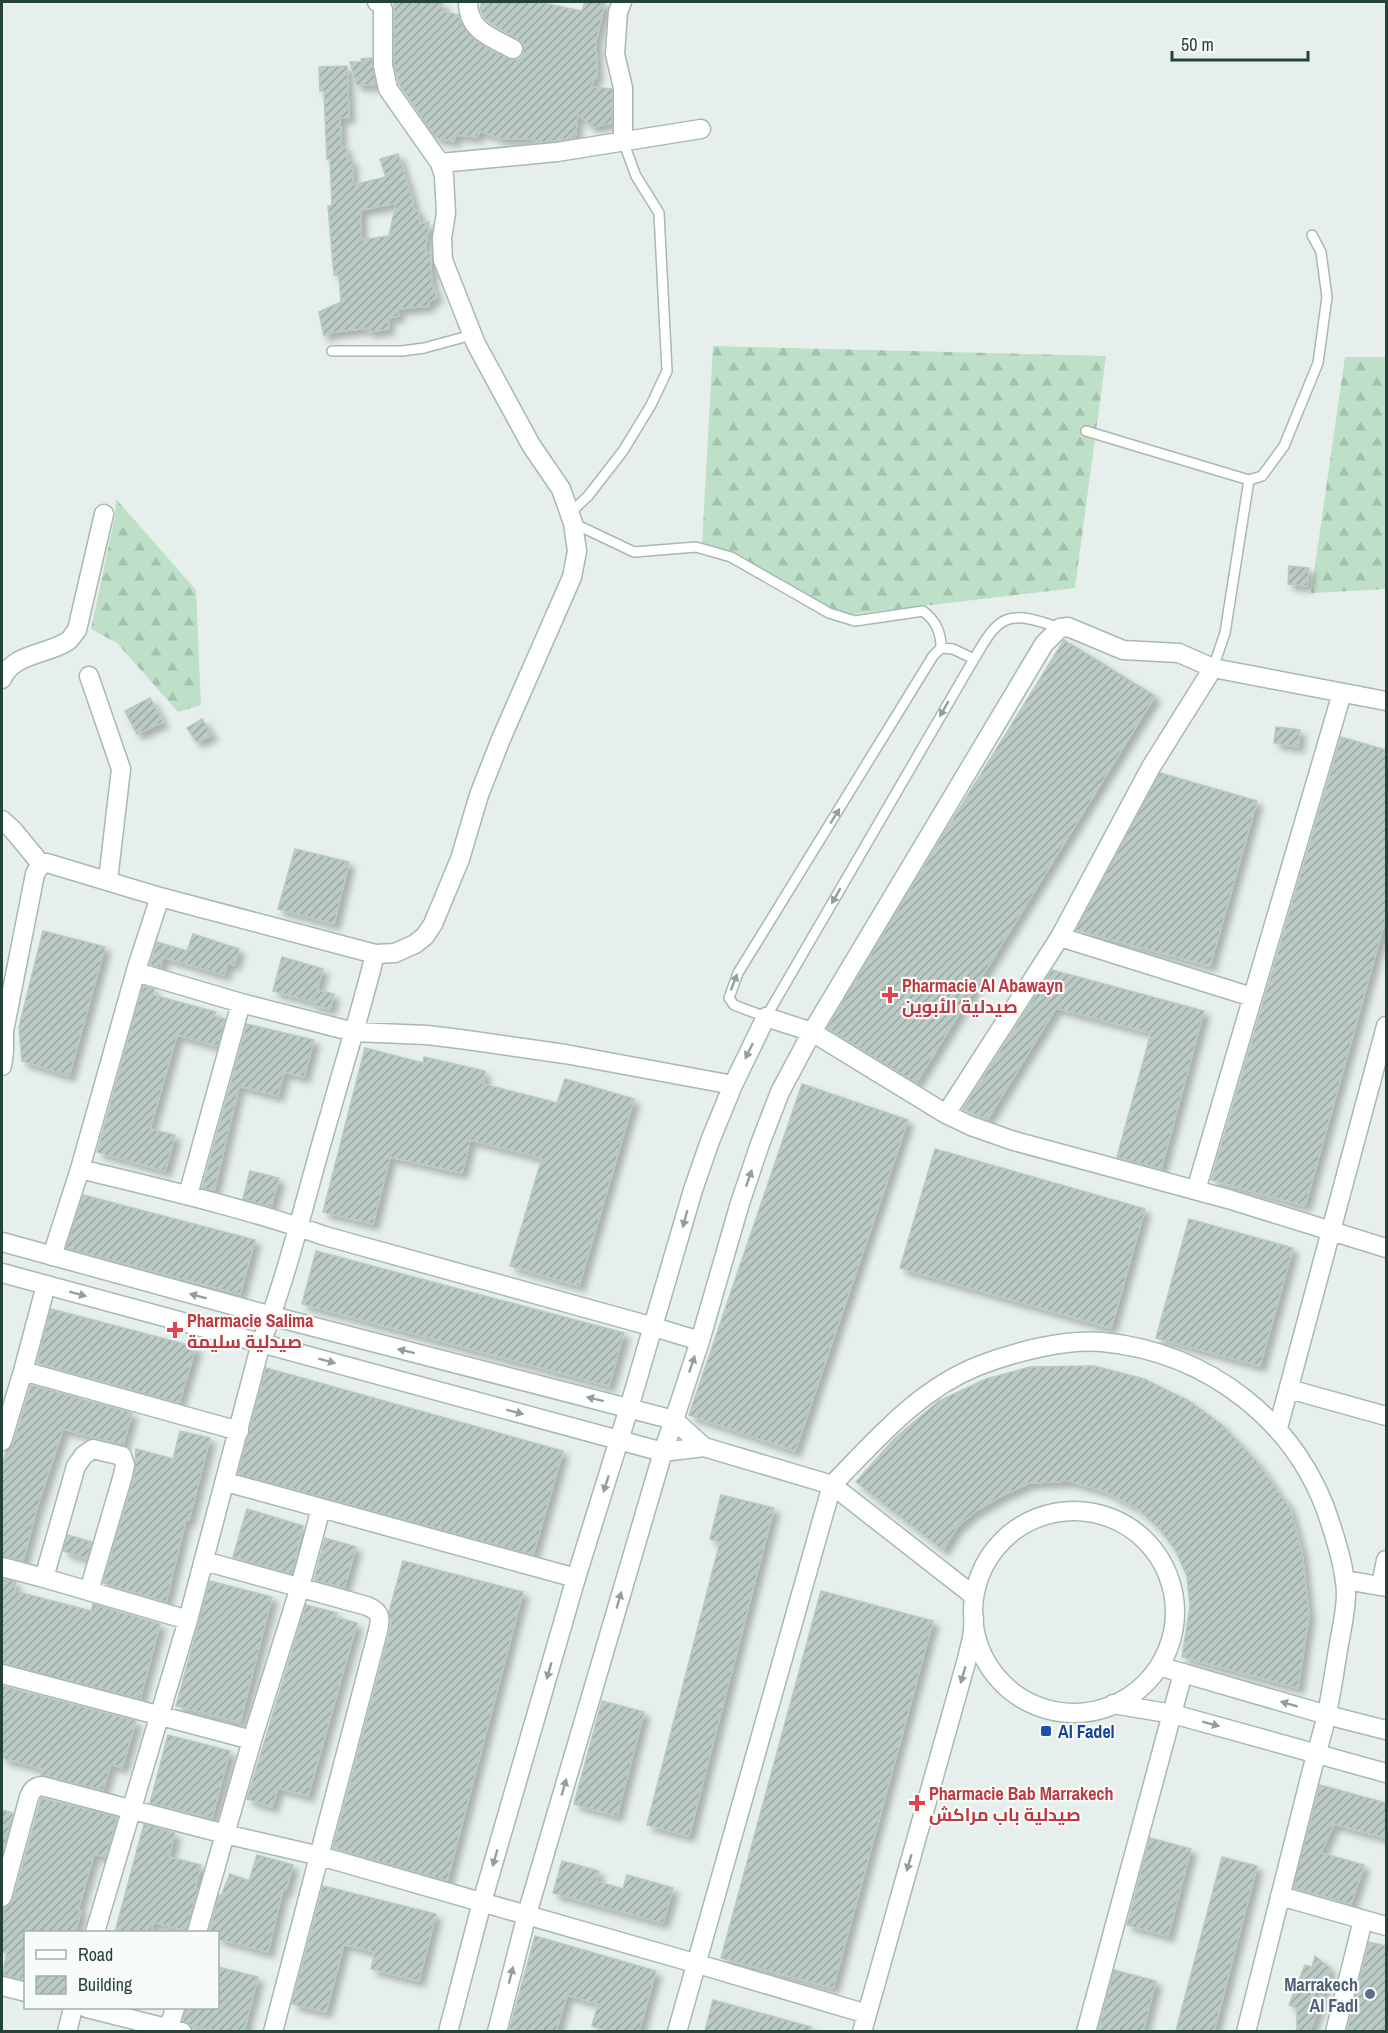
<svg xmlns="http://www.w3.org/2000/svg" width="1388" height="2033" font-family="'Archivo Narrow',Cairo,sans-serif">
<style>
.forest{fill:url(#forest-firs)}
.building{fill:url(#building-hatch);stroke:#b8c9c2;stroke-width:1.5;fill-rule:evenodd;filter:url(#shadow)}
.lines{fill:none;stroke-linecap:round;stroke-linejoin:round}
.service-casing{stroke:#a8b8b2;stroke-width:12}
.minor-casing{stroke:#a8b8b2;stroke-width:21}
.tertiary-casing{stroke:#a8b8b2;stroke-width:21}
.service{stroke:#fff;stroke-width:9}
.minor{stroke:#fff;stroke-width:18}
.tertiary{stroke:#fff;stroke-width:18}
.oneway{fill:#92a09c}
.health-dot{fill:#e0444e;stroke:#f7fbf9;stroke-width:2}
.transit-dot{fill:#1a4fb4;stroke:#f7fbf9;stroke-width:2}
.service-dot{fill:#5c6f8a;stroke:#f7fbf9;stroke-width:2}
.labels{text-anchor:middle;dominant-baseline:central;stroke-width:4.5;stroke-linejoin:round;paint-order:stroke}
.health-label{font-size:18px;font-weight:bold;fill:#be3a42;stroke:#f7fbf9;text-anchor:start}
.transit-label{font-size:18px;font-weight:bold;fill:#164399;stroke:#f7fbf9;text-anchor:start}
.service-label{font-size:18px;font-weight:bold;fill:#4e5e75;stroke:#f7fbf9;text-anchor:end}
</style>
<defs>
<pattern id="forest-firs" width="22" height="20" patternUnits="userSpaceOnUse" patternTransform="scale(1.5)"><rect width="22" height="20" fill="#bfe0c8"/><path d="M5 1l3.5 6h-7zM16 11l3.5 6h-7z" fill="#a4c1ad"/></pattern>
<pattern id="building-hatch" width="6" height="6" patternUnits="userSpaceOnUse" patternTransform="scale(1.5)"><rect width="6" height="6" fill="#bbcac4"/><path d="M-1 1l2-2M0 6l6-6M5 7l2-2" fill="none" stroke="#98a6a0"/></pattern>
<filter id="shadow"><feDropShadow dx="5.5" dy="5.5" stdDeviation="3" flood-color="#0004"/></filter>
</defs>
<rect width="100%" height="100%" fill="#e6efeb"/>
<path class="forest" d="M713 346 1106 356 1075 588 829 617 702 546Z
M1345 357H1386V589L1311 593Z
M116 499 196 590 201 705 178 712 117 643 91 629 115 516Z"/>
<path class="building" d="M394 2H443L442 11 458 15 463 26 475 40 492 51 513 60 519 59 523 55 524 49 523 43 485 19 480 9 482 2H537L582 11 585 2H605L596 41 597 75 590 87 612 89V123L593 127 578 114 575 138 534 143 535 139H502L480 131 477 137 456 135 454 141 436 138 399 84 394 65Z
M372 58 376 85H357L350 62H362L361 59Z
M347 66 349 118H340L341 147H346L347 160H352L353 185 386 177 380 159 398 154 412 199 414 211 418 210 420 224 429 222 425 253 430 252 432 284 437 297 428 302 429 306 397 309 399 316 388 318 389 329 368 332V328L334 332 324 336 319 312 341 302 339 275H334L328 206H332L330 158 327 159 324 91H320L319 67ZM396 203 389 236 361 240V210Z
M1289 566 1309 568 1307 586 1288 584Z
M1064 640 1155 696 916 1083 827 1028 940 840Z
M150 698 163 722 137 734 125 711Z
M202 719 212 735 197 742 187 728Z
M1276 727 1300 730 1298 747 1274 743Z
M1341 737 1386 750V917L1305 1206 1211 1180Z
M1160 773 1257 801 1210 966 1076 930Z
M295 849 349 862 334 924 278 909Z
M43 931 105 947 69 1076 22 1061 19 1027Z
M193 934 239 949 234 965 228 963 224 975 163 957 160 968 150 964 157 942 187 951Z
M282 957 323 969 317 990 334 994 330 1009 313 1005 317 991 314 1002 273 991Z
M1052 970 1204 1011 1161 1169 1117 1157 1151 1033 1056 1008 987 1120 963 1109Z
M143 986 154 989 153 995 216 1012 214 1016 225 1019 218 1046 177 1035 150 1129 175 1135 165 1171 97 1152Z
M247 1024 314 1040 304 1077 284 1072 278 1096 239 1086 214 1191 202 1188Z
M365 1048 423 1063 424 1057 485 1071 483 1084 557 1103 565 1079 634 1099 579 1286 510 1266 542 1158 470 1140 462 1173 390 1157 373 1224 323 1212Z
M802 1084 908 1120 795 1451 689 1415Z
M935 1149 1145 1209 1111 1328 900 1268Z
M250 1171 279 1178 271 1207 243 1199Z
M83 1195 255 1240 240 1294 66 1248Z
M1189 1219 1293 1248 1260 1366 1156 1338Z
M316 1251 624 1333 609 1386 302 1304Z
M51 1309 196 1347 179 1403 37 1363Z
M1094 1366 1144 1379 1189 1401 1222 1425 1257 1462 1290 1508 1302 1553 1309 1615 1298 1688 1182 1657 1190 1606 1187 1576 1175 1549 1159 1528 1137 1508 1104 1491 1069 1481 1029 1483 1001 1496 974 1512 957 1527 943 1550 856 1482 895 1438 939 1401 986 1379 1030 1367Z
M266 1368 563 1451 533 1555 238 1474Z
M31 1385 132 1413 123 1445 63 1429 36 1511 23 1561 2 1556V1466L6 1451 13 1444Z
M180 1431 210 1438 189 1520 186 1519 166 1602 103 1583 134 1477 136 1449 173 1459Z
M721 1495 774 1508 689 1836 647 1825 720 1542 710 1539Z
M247 1509 303 1526 292 1574 233 1557Z
M68 1535 92 1542 87 1559 63 1551Z
M325 1538 356 1547 344 1588 314 1580Z
M403 1561 523 1592 447 1881 333 1848 389 1634 391 1622 389 1612Z
M2 1578 16 1582 14 1591 91 1611 93 1604 160 1624 140 1699 2 1663Z
M210 1581 272 1597 240 1722 176 1706Z
M821 1591 933 1621 833 1988 721 1958Z
M306 1605 337 1613 335 1617 357 1623 308 1796 278 1788 272 1807 247 1799Z
M2 1686 136 1721 122 1768 111 1764 103 1790 41 1775 43 1769 2 1758Z
M602 1701 644 1712 617 1816 574 1804Z
M168 1735 230 1751 212 1818 150 1803Z
M1320 1785 1386 1803V1838L1334 1824 1321 1853 1364 1865 1351 1904 1293 1888Z
M41 1798 117 1817 106 1857 94 1854 78 1910 81 1911 75 1932H26V1980L2 1975 7 1953 2 1951V1918L4 1908 9 1905 13 1900Z
M2 1810 13 1813 2 1856Z
M144 1824 175 1833 169 1857 201 1865 195 1888 198 1889 186 1931 153 1922 151 1932H115Z
M1150 1838 1191 1849 1168 1936 1127 1925Z
M257 1855 293 1865 286 1890 283 1889 268 1952 218 1939V1932H209L219 1895 221 1896 230 1874 249 1881Z
M1222 1857 1257 1866 1214 2031H1176Z
M562 1861 599 1871 596 1881 623 1889 627 1875 673 1888 663 1923 553 1893Z
M323 1886 436 1914 419 1981 371 1969 375 1952 344 1944 326 2012 292 2004Z
M535 1936 656 1971 639 2031H610L592 2026 598 2004 567 1995 556 2031H509Z
M1369 1942 1386 1946V2031H1347Z
M1315 1956 1330 1968 1322 1993H1324L1310 2031H1297V2008L1289 2005 1305 1965 1312 1967Z
M218 1967 258 1977 244 2031H215L191 2025 183 2021 186 2007H218Z
M1114 1970 1156 1981 1143 2031H1098Z
M713 2000 811 2027 810 2031H705Z"/>
<g class="lines">
<g class="service-casing">
<path id="service" d="M332 351H402L424 348 472 335
M1086 431 1249 480 1262 476 1284 446 1318 363 1327 297 1321 252 1312 235
M570 513 588 496 623 451 651 405 667 371 659 213 636 176 623 141
M573 523 634 552 696 547 731 557 829 613 855 621 923 611C936 621 941 632 941 648
M974 659 953 649 941 648 933 656 738 973 729 998 734 1005 766 1017 974 659C981 648 987 635 996 627 1013 609 1041 622 1060 628
M1213 668 1225 633 1249 480"/>
</g>
<g class="minor-casing">
<path id="minor" d="M468 2C468 31 491 37 513 49
M622 2 618 12 615 54 623 88V141
M440 163 557 152 701 129
M89 676 121 769 108 880
M2 679C13 653 47 655 68 641 71 639 74 633 77 630L104 514
M2 820 13 830 41 864
M41 864 47 863 160 897 375 954 395 953 415 944 425 936 433 924 460 859 479 795 501 739 572 577 577 551 573 523 561 489 531 445 476 344 443 260 442 238 446 213 444 176 440 163 388 89 383 66V10L381 4 377 2
M1060 937 1252 997
M136 972 241 1003 354 1032 427 1035 460 1039 565 1054 733 1085
M2 1066 4 1051V1031L35 874 41 864
M946 1114 1060 937 1151 767 1213 668
M80 1169C162 1189 245 1208 325 1236L654 1327 700 1341
M1196 1190 1342 693
M188 1195 241 1003
M52 1256 80 1169 137 967 160 897
M23 1371 239 1431
M1289 1389 1386 1416
M629 1408 693 1190 710 1141 733 1085 766 1017 812 1032 946 1114 971 1126 1014 1141 1228 1199 1386 1248
M674 1420 700 1341 740 1203 760 1144 780 1092 812 1032 1044 644 1060 628 1068 627 1123 650 1179 653 1213 668 1386 701
M1278 1428 1386 1026
M2 1441 23 1371 46 1285
M226 1482 576 1578
M204 1561 367 1606C381 1612 381 1617 378 1631L273 2032
M2 1567 44 1578 188 1620
M44 1578 76 1466 84 1455 93 1449 122 1456 125 1465 123 1475 89 1591
M1345 1580 1386 1587
M1381 1585 1386 1560
M2 1674 252 1740
M1280 1896 1386 1926
M2 1897 29 1797C32 1790 34 1787 42 1786L225 1834 320 1856 698 1964 867 2014
M95 1932 188 1620 261 1343C290 1268 307 1190 330 1114 345 1060 362 1008 375 954
M197 1932 252 1740 300 1587 321 1508
M2 1986 26 1992
M87 2008 182 2032
M169 2027 175 2008
M67 2032 73 2008
M677 2032 832 1485C876 1440 918 1390 978 1366 1014 1352 1064 1339 1102 1342 1209 1352 1300 1423 1331 1525 1338 1547 1345 1570 1346 1593 1346 1610 1342 1627 1339 1644 1335 1667 1332 1690 1327 1713 1323 1733 1316 1754 1311 1774 1289 1860 1267 1946 1246 2032
M862 2032 967 1659 972 1638 974 1618
M1086 2032 1183 1673
M1335 2032 1363 1920"/>
</g>
<g class="tertiary-casing">
<path id="tertiary" d="M2 1242 272 1316 674 1420 704 1447
M2 1273 663 1452 704 1447 832 1485 974 1596
M973 1612a101 101 0 1 1 202 0a101 101 0 1 1-202 0Z
M1162 1667 1327 1715 1386 1730
M1113 1704 1173 1714 1386 1773
M448 2032 482 1902 576 1578 629 1408
M497 2032 527 1914 663 1452 674 1420"/>
</g>
<use href="#service" class="service"/>
<use href="#minor" class="minor"/>
<use href="#tertiary" class="tertiary"/>
</g>
<defs><path id="oneway-solid" d="M-6-.8H1V-3.2L6.5 0L1 3.2V.8H-6Z" transform="scale(1.5)"/></defs>
<g class="oneway">
<use href="#oneway-solid" transform="translate(944 709) rotate(120)"/>
<use href="#oneway-solid" transform="translate(835 816) rotate(-58)"/>
<use href="#oneway-solid" transform="translate(836 896) rotate(120)"/>
<use href="#oneway-solid" transform="translate(734 982) rotate(-69)"/>
<use href="#oneway-solid" transform="translate(749 1051) rotate(116)"/>
<use href="#oneway-solid" transform="translate(749 1178) rotate(-71)"/>
<use href="#oneway-solid" transform="translate(685 1219) rotate(105)"/>
<use href="#oneway-solid" transform="translate(78 1294) rotate(15)"/>
<use href="#oneway-solid" transform="translate(198 1296) rotate(-165)"/>
<use href="#oneway-solid" transform="translate(406 1351) rotate(-166)"/>
<use href="#oneway-solid" transform="translate(327 1361) rotate(15)"/>
<use href="#oneway-solid" transform="translate(692 1364) rotate(-71)"/>
<use href="#oneway-solid" transform="translate(595 1399) rotate(-166)"/>
<use href="#oneway-solid" transform="translate(515 1412) rotate(15)"/>
<use href="#oneway-solid" transform="translate(606 1484) rotate(108)"/>
<use href="#oneway-solid" transform="translate(619 1600) rotate(-74)"/>
<use href="#oneway-solid" transform="translate(549 1671) rotate(106)"/>
<use href="#oneway-solid" transform="translate(963 1675) rotate(106)"/>
<use href="#oneway-solid" transform="translate(1289 1704) rotate(-164)"/>
<use href="#oneway-solid" transform="translate(1211 1724) rotate(15)"/>
<use href="#oneway-solid" transform="translate(564 1787) rotate(-74)"/>
<use href="#oneway-solid" transform="translate(495 1858) rotate(106)"/>
<use href="#oneway-solid" transform="translate(909 1863) rotate(106)"/>
<use href="#oneway-solid" transform="translate(511 1975) rotate(-76)"/>
</g>
<g class="health-dot">
<path d="M887 986h6v6h6v6h-6v6h-6v-6h-6v-6h6z"/>
<path d="M172 1321h6v6h6v6h-6v6h-6v-6h-6v-6h6z"/>
<path d="M914 1794h6v6h6v6h-6v6h-6v-6h-6v-6h6z"/>
</g>
<rect class="transit-dot" x="1040" y="1725" width="12" height="12" rx="3"/>
<circle class="service-dot" cx="1370" cy="1994" r="6"/>
<g class="labels">
<g class="health-label">
<text x="902" y="985">Pharmacie Al Abawayn<tspan x="902" dy="21">صيدلية الأبوين</tspan></text>
<text x="187" y="1320">Pharmacie Salima<tspan x="187" dy="21">صيدلية سليمة</tspan></text>
<text x="929" y="1793">Pharmacie Bab Marrakech<tspan x="929" dy="21">صيدلية باب مراكش</tspan></text>
</g>
<g class="transit-label">
<text x="1058" y="1731">Al Fadel</text>
</g>
<g class="service-label">
<text x="1358" y="1984">Marrakech<tspan x="1358" dy="21">Al Fadl</tspan></text>
</g>
</g>
<rect width="1388" height="2033" fill="none" stroke="#24423a" stroke-width="6"/>
<rect x="24" y="1931" width="195" height="78" fill="#f7fbf9" stroke="#a3b1ad" stroke-width="1.5"/>
<rect x="36" y="1950" width="30" height="9" fill="#ffffff" stroke="#a3b1ad" stroke-width="1.5"/>
<text x="78" y="1961" font-size="18" fill="#24423a">Road</text>
<rect x="36" y="1976" width="30" height="18" fill="url(#building-hatch)" stroke="#a3b1ad" stroke-width="1.5"/>
<text x="78" y="1991" font-size="18" fill="#24423a">Building</text>
<path d="M1172 51v9h136v-9" fill="none" stroke="#24423a" stroke-width="3"/>
<text x="1181" y="51" font-size="18" fill="#24423a" stroke="#f7fbf9" stroke-width="4.5" paint-order="stroke">50 m</text>
</svg>
